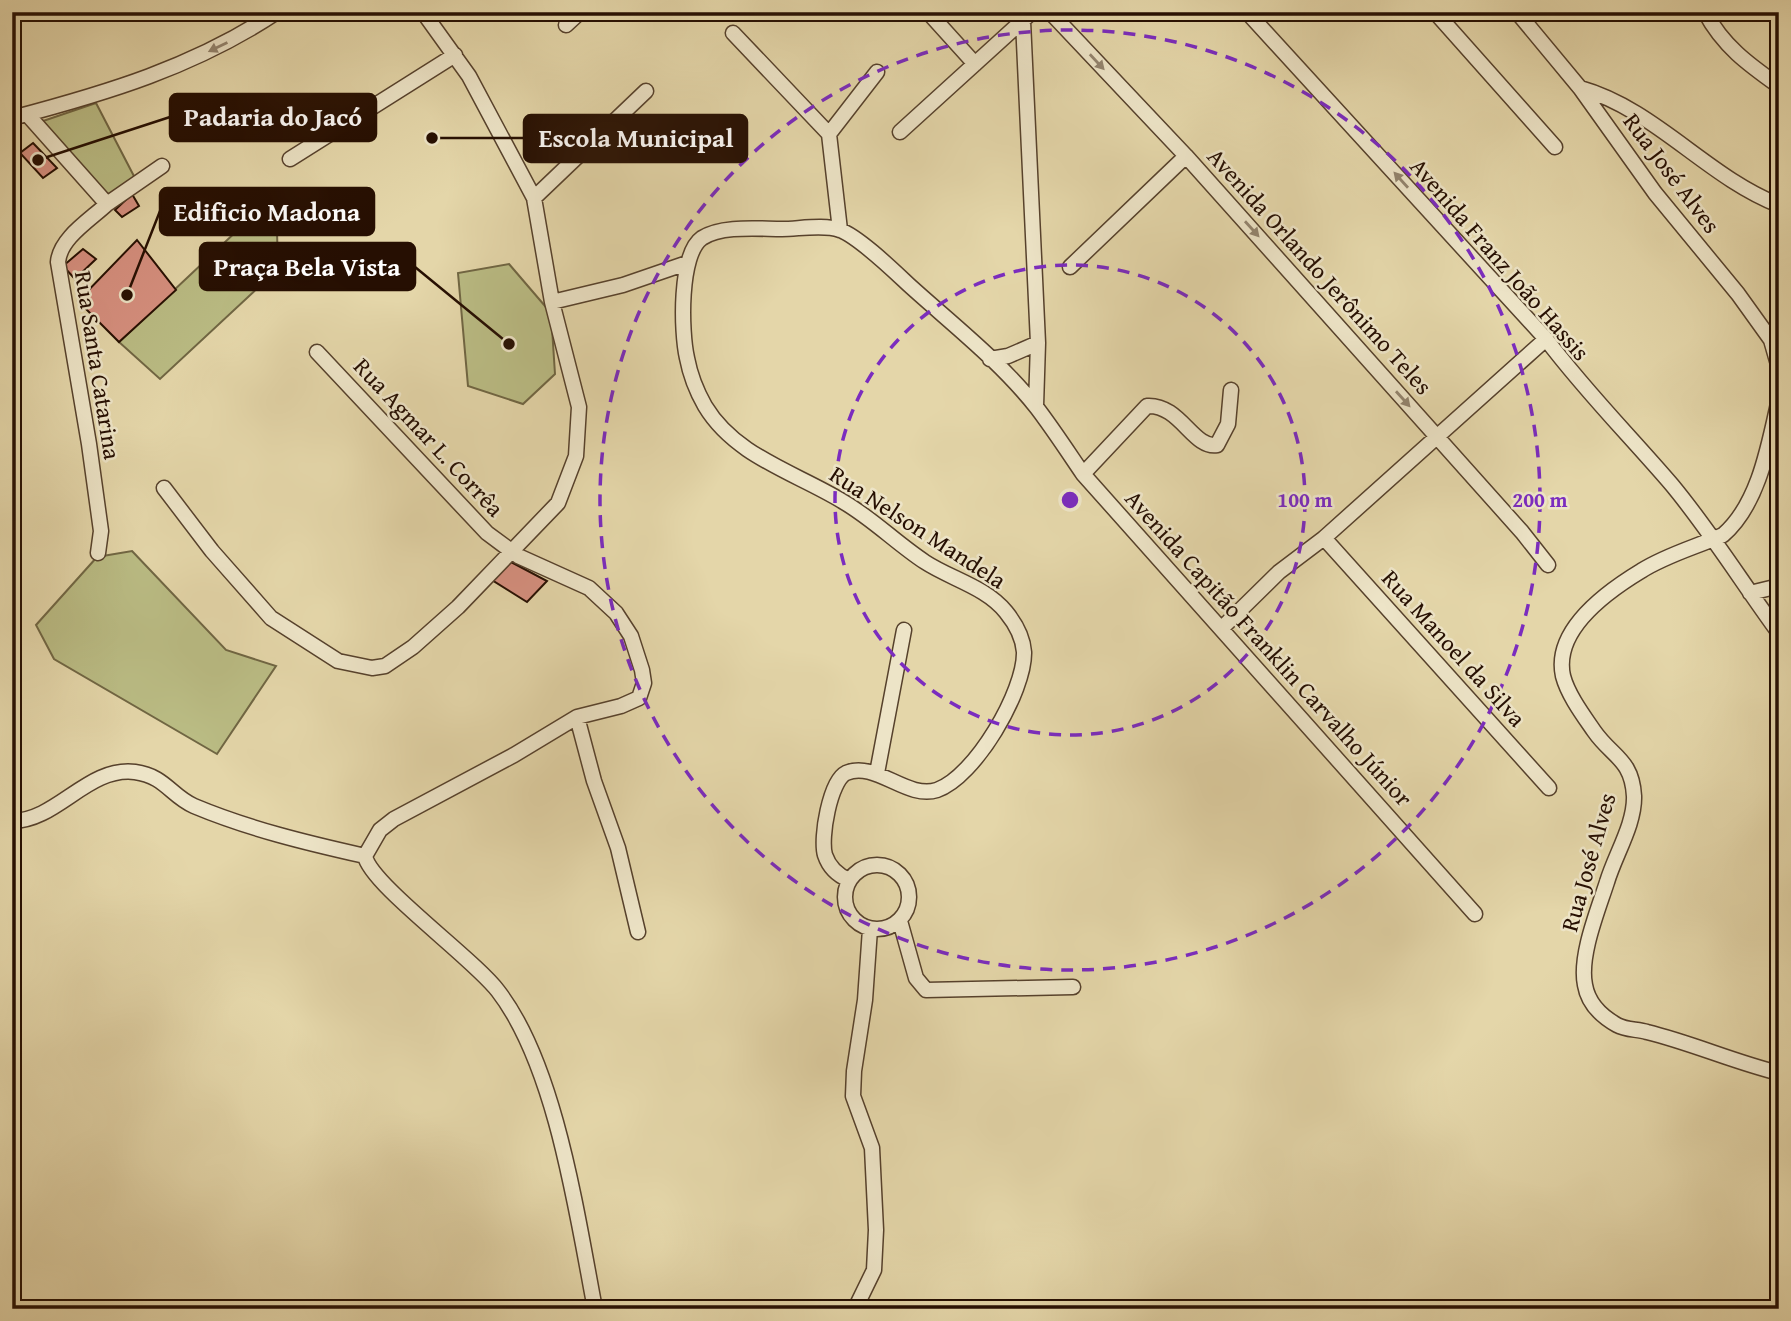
<svg xmlns="http://www.w3.org/2000/svg" width="1791" height="1321" font-family="'Gentium Book Plus',serif">
<style>
.green{fill:#babc84;stroke:#706643;stroke-width:2}
.building{fill:#d79080;stroke:#260f02;stroke-width:2}
.lines{fill:none;stroke-linecap:round;stroke-linejoin:round}
.minor-casing{stroke:#56412c;stroke-width:17}
.minor{stroke:#ede4c7;stroke-width:14}
.oneway{fill:#93846e}
.ring{fill:none;stroke:#7b2cbf;stroke-width:3.5;stroke-dasharray:12 9}
.labels{text-anchor:middle;dominant-baseline:central;stroke-width:5;stroke-linejoin:round;paint-order:stroke}
.street-label{font-size:24px;fill:#260f02;stroke:#ede4c7}
.centre{fill:#7b2cbf;stroke:#ede4c7;stroke-width:3.5}
.ring-label{font-size:21px;text-anchor:middle;font-weight:bold;fill:#7b2cbf;stroke:#ede4c7;stroke-width:5;stroke-linejoin:round;paint-order:stroke}
.leader{fill:none;stroke:#260f02;stroke-width:2.5}
.callout-dot{fill:#260f02;stroke:#ede4c7;stroke-width:2.5}
.callout{fill:#260f02;stroke:#260f02;stroke-width:2.5}
.callout-label{font-size:26px;text-anchor:middle;font-weight:bold;fill:#fff}
</style>
<rect width="100%" height="100%" fill="#e4d6a9"/>
<filter id="stains"><feTurbulence type="fractalNoise" baseFrequency=".00286" numOctaves="4"/><feColorMatrix values="0 0 0 0 .2 0 0 0 0 .09 0 0 0 0 .02 0 0 0 .5 -.17"/></filter>
<radialGradient id="worn" r=".72"><stop offset=".6" stop-color="#630" stop-opacity="0"/><stop offset="1" stop-color="#630" stop-opacity=".3"/></radialGradient>
<path class="green" d="M96 103 137 182 107 201 43 121Z
M276 194 278 269 160 379 119 342Z
M509 264 551 313 555 374 523 404 468 386 458 273Z
M132 551 226 650 276 666 217 754 54 659 36 625 97 557Z"/>
<path class="building" d="M33 143 57 168 43 178 20 153Z
M132 194 139 206 122 217 115 210Z
M137 240 176 290 119 342 78 301Z
M83 249 96 259 75 279 63 266Z
M511 562 547 581 527 602 492 580Z"/>
<g class="lines">
<g class="minor-casing">
<path id="minor" d="M928 12 975 64
M1050 12 1186 156 1522 532 1548 565
M1247 12 1546 339C1585 391 1630 436 1672 485 1711 532 1743 584 1779 633
M1435 12 1555 147
M1517 12 1580 88 1655 193 1738 294 1771 340 1779 368
M1705 12C1723 46 1748 64 1779 86
M1023 21 1038 343 1036 406
M566 25 580 12
M733 33 829 134 840 230
M1580 88C1655 109 1707 177 1779 205
M27 114 107 204C90 220 60 238 58 262L89 444 101 531 98 553
M12 118C107 93 194 67 277 12
M900 132 1032 12
M829 134 877 72
M290 159 455 55
M534 198 646 91
M107 204 162 166
M1070 267 1186 156
M552 302 623 285 687 263
M317 352 487 533 518 556 589 588 616 613 631 636 642 670 644 683 639 698 621 706 577 717 514 755 394 819 380 830 365 856C370 884 474 959 498 991 556 1066 577 1215 595 1309
M990 359 1008 356 1038 343
M1779 399C1769 444 1759 504 1723 535 1696 547 1666 555 1641 571 1608 591 1553 630 1563 676 1568 695 1583 715 1594 731 1612 757 1632 759 1634 796 1635 824 1615 855 1607 882 1598 910 1579 956 1585 985 1588 1003 1601 1016 1617 1025 1626 1030 1637 1029 1647 1032 1692 1043 1734 1062 1779 1073
M1083 474 1147 406C1180 404 1193 449 1217 445L1228 424 1231 390
M164 488 212 551 271 618 338 661 372 668 385 666 413 647 458 607 558 503 576 456 579 407 552 302 534 198 469 76 423 12
M1324 538 1549 788
M1750 593 1779 586
M1222 628 1279 572 1324 538 1546 339
M577 717 594 781 618 848 638 932
M877 773 904 630
M12 821C57 821 88 766 135 772 165 776 171 796 194 806 249 829 307 843 365 856
M845 897a32 32 0 1 1 64 0a32 32 0 1 1-64 0Z
M849 880C837 875 829 867 825 855 820 838 830 781 846 773 875 760 907 800 937 790 975 777 1025 691 1024 652 1023 638 1015 623 1006 612 986 587 951 579 925 562 896 543 872 518 842 501 794 472 735 456 705 406 697 392 690 374 687 358 681 332 679 254 702 238 722 225 759 229 782 229 798 229 825 224 840 230 859 237 894 271 909 285 952 324 1001 362 1037 408 1053 429 1068 452 1083 474L1475 914
M900 921 916 978 926 990 1073 987
M855 1309 874 1270 876 1230 872 1148 853 1096 854 1071 865 1000 870 929"/>
</g>
<use href="#minor" class="minor"/>
</g>
<defs><path id="oneway-solid" d="M-6-.8H1V-3.2L6.5 0L1 3.2V.8H-6Z" transform="scale(1.75)"/></defs>
<g class="oneway">
<use href="#oneway-solid" transform="translate(218 47) rotate(154)"/>
<use href="#oneway-solid" transform="translate(1097 62) rotate(47)"/>
<use href="#oneway-solid" transform="translate(1401 180) rotate(-132)"/>
<use href="#oneway-solid" transform="translate(1252 229) rotate(48)"/>
<use href="#oneway-solid" transform="translate(1403 399) rotate(48)"/>
</g>
<g class="ring">
<circle cx="1070" cy="500" r="235"/>
<circle cx="1070" cy="500" r="470"/>
</g>
<g class="labels">
<g class="street-label">
<text transform="translate(1672 173) rotate(53)">Rua José Alves</text>
<text transform="translate(1500 259) rotate(49)">Avenida Franz João Hassis</text>
<text transform="translate(1320 271) rotate(48)">Avenida Orlando Jerônimo Teles</text>
<text transform="translate(98 365) rotate(81)">Rua Santa Catarina</text>
<text transform="translate(429 437) rotate(47)">Rua Agmar L. Corrêa</text>
<text transform="translate(918 527) rotate(33)">Rua Nelson Mandela</text>
<text transform="translate(1269 648) rotate(48)">Avenida Capitão Franklin Carvalho Júnior</text>
<text transform="translate(1454 648) rotate(48)">Rua Manoel da Silva</text>
<text transform="translate(1588 862) rotate(-74)">Rua José Alves</text>
</g>
</g>
<circle cx="1070" cy="500" r="10" class="centre"/>
<g class="ring-label">
<text x="1305" y="507">100 m</text>
<text x="1540" y="507">200 m</text>
</g>
<path class="leader" d="M38 160L170 117M432 138L524 138M127 295L160 211M509 344L415 267"/>
<g class="callout-dot">
<circle cx="38" cy="160" r="7"/>
<circle cx="432" cy="138" r="7"/>
<circle cx="127" cy="295" r="7"/>
<circle cx="509" cy="344" r="7"/>
</g>
<g class="callout">
<rect x="170" y="94" width="206" height="47" rx="7"/>
<rect x="524" y="115" width="223" height="47" rx="7"/>
<rect x="160" y="188" width="214" height="47" rx="7"/>
<rect x="200" y="243" width="215" height="47" rx="7"/>
</g>
<g class="callout-label">
<text x="273" y="126">Padaria do Jacó</text>
<text x="636" y="147">Escola Municipal</text>
<text x="267" y="221">Edificio Madona</text>
<text x="307" y="276">Praça Bela Vista</text>
</g>
<rect width="1791" height="1321" fill="none" stroke="#e4d6a9" stroke-width="42"/>
<rect x="14" y="14" width="1763" height="1293" fill="none" stroke="#260f02" stroke-width="3.5"/>
<rect x="21" y="21" width="1749" height="1279" fill="none" stroke="#260f02" stroke-width="2"/>
<rect width="100%" height="100%" filter="url(#stains)"/>
<rect width="100%" height="100%" fill="url(#worn)"/>
</svg>
